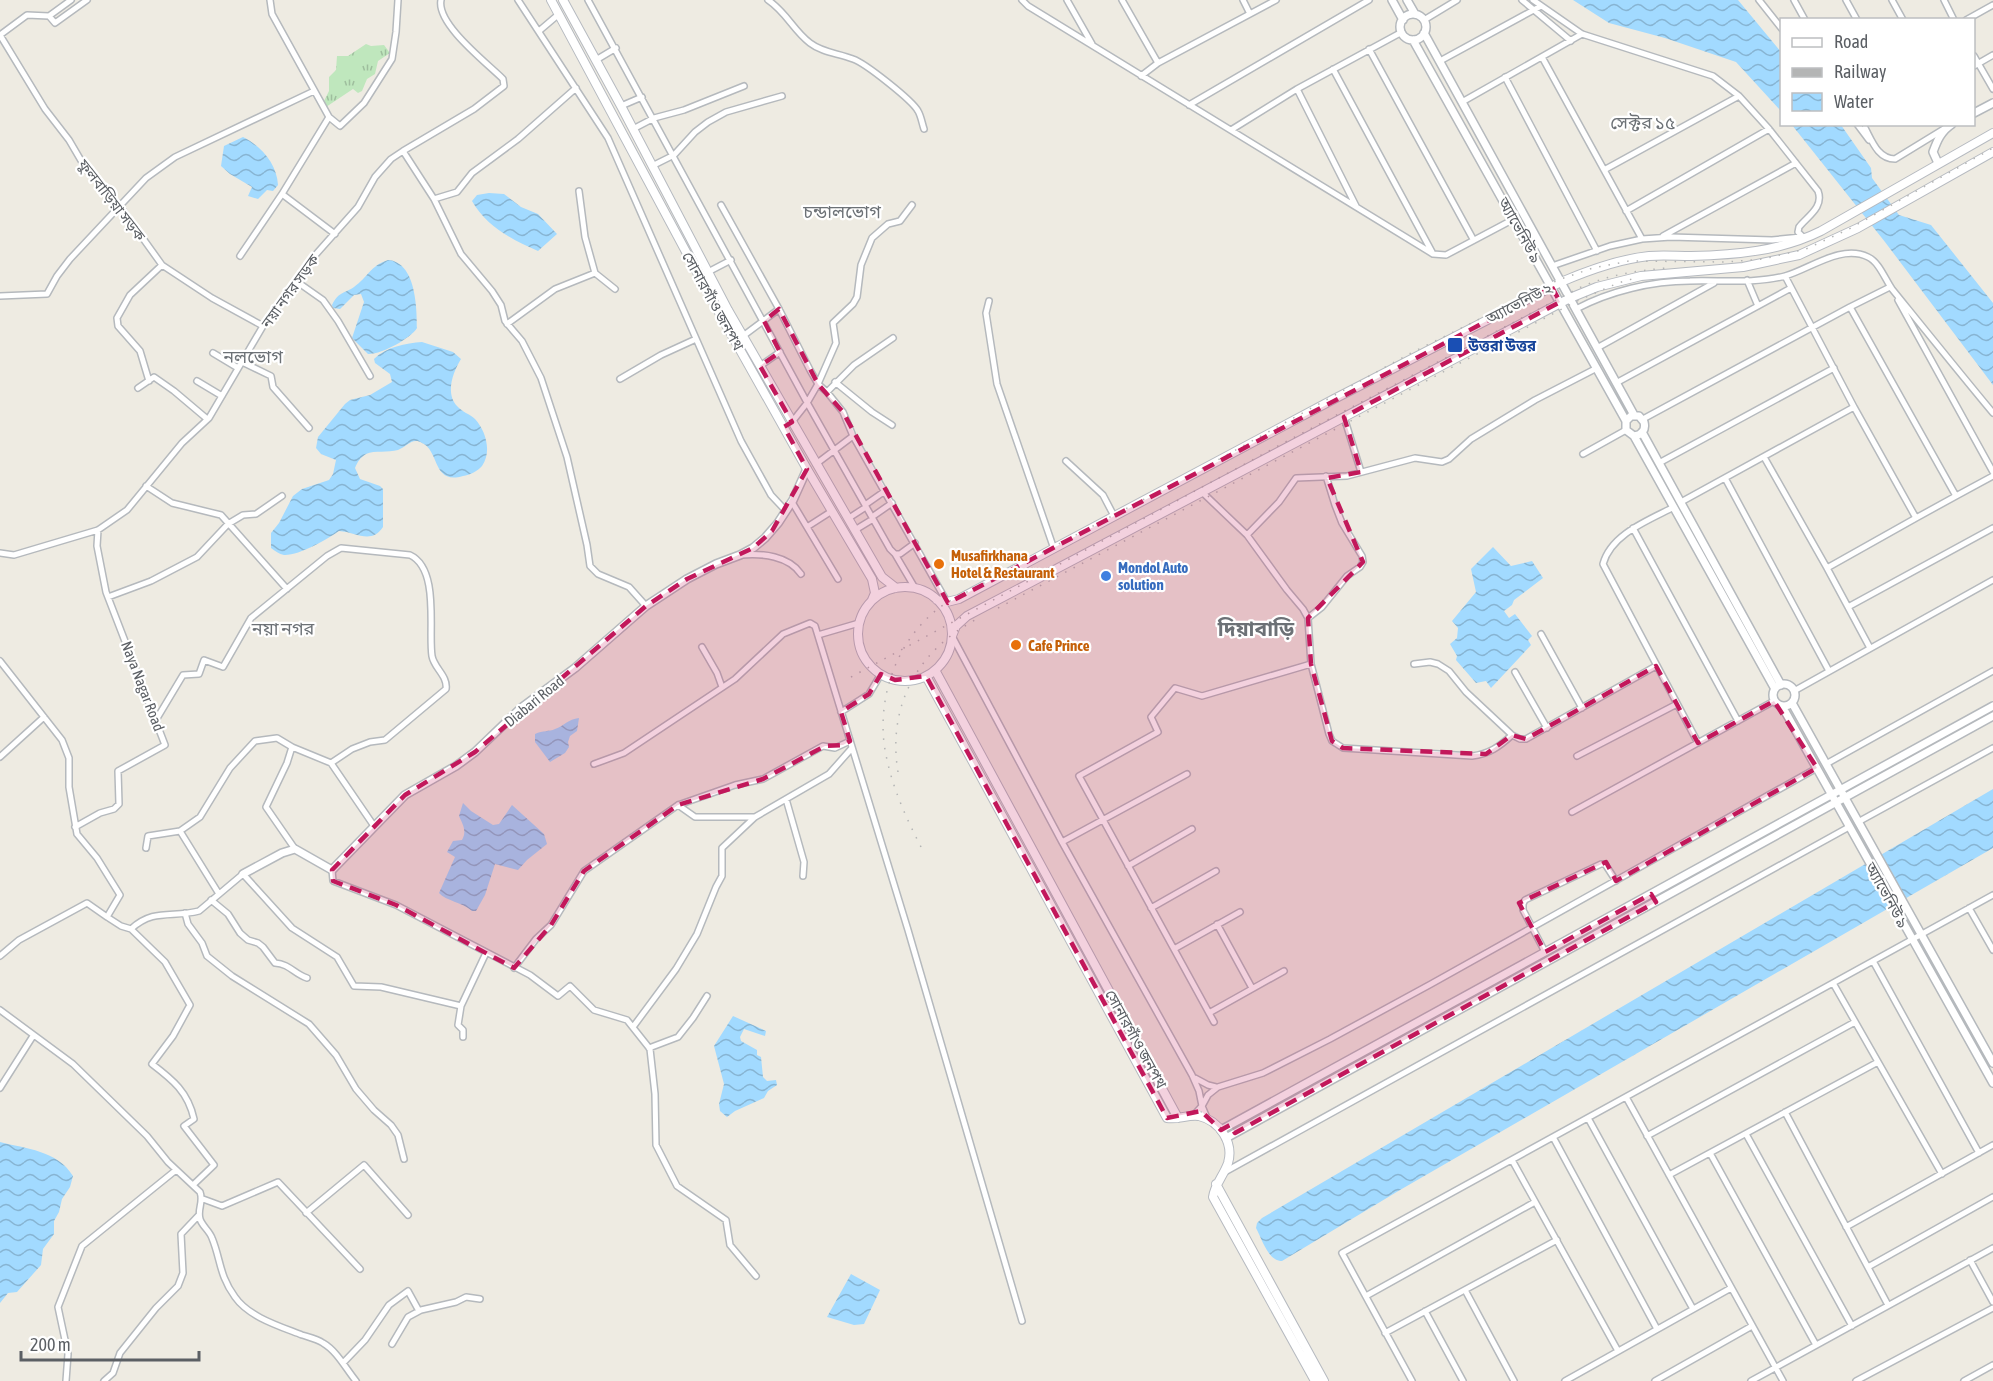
<svg xmlns="http://www.w3.org/2000/svg" width="1993" height="1381" font-family="'Asap Condensed','Noto Sans Bengali',sans-serif">
<style>
.grass{fill:url(#grass-tufts)}
.water{fill:url(#water-waves)}
.lines{fill:none;stroke-linecap:round;stroke-linejoin:round}
.minor-casing{stroke:#b5b9bd;stroke-width:8}
.tertiary-casing{stroke:#b5b9bd;stroke-width:10}
.secondary-casing{stroke:#b6bac0;stroke-width:10}
.minor{stroke:#fff;stroke-width:5}
.tertiary{stroke:#fff;stroke-width:7}
.secondary{stroke:#fff;stroke-width:8}
.rail{stroke:#b4b5b5;stroke-width:1.5;stroke-dasharray:1.5 8;stroke-linecap:butt}
.marked{fill:#c2185b;fill-opacity:0.2;stroke:#c2185b;stroke-width:4.5;stroke-dasharray:12 8;stroke-linejoin:round}
.transit-dot{fill:#1a4fb4;stroke:#fff;stroke-width:2}
.food-dot{fill:#e8710a;stroke:#fff;stroke-width:2}
.shop-dot{fill:#3f7fe0;stroke:#fff;stroke-width:2}
.labels{text-anchor:middle;dominant-baseline:central;stroke-width:4.5;stroke-linejoin:round;paint-order:stroke}
.street-label{font-size:15px;fill:#5b5f64;stroke:#fff}
.transit-label{font-size:15px;font-weight:bold;fill:#164399;stroke:#fff;text-anchor:start}
.food-label{font-size:15px;font-weight:bold;fill:#c56008;stroke:#fff;text-anchor:start}
.shop-label{font-size:15px;font-weight:bold;fill:#366cbe;stroke:#fff;text-anchor:start}
.quarter-label{font-size:18px;fill:#6c7176;stroke:#fff}
.district-label{font-size:21px;font-weight:bold;fill:#6c7176;stroke:#fff}
</style>
<defs>
<pattern id="grass-tufts" width="24" height="20" patternUnits="userSpaceOnUse" patternTransform="scale(1.5)"><rect width="24" height="20" fill="#bfe7bd"/><path d="M3 7l-1-3M5 7V3M7 7l1-3M15 17l-1-3M17 17v-4M19 17l1-3" fill="none" stroke="#9ebe9d"/></pattern>
<pattern id="water-waves" width="16" height="10" patternUnits="userSpaceOnUse" patternTransform="scale(1.5)"><rect width="16" height="10" fill="#a2daff"/><path d="M0 5q4-4 8 0t8 0" fill="none" stroke="#87b4d2"/></pattern>
</defs>
<rect width="100%" height="100%" fill="#eeebe2"/>
<path class="grass" d="M366 44 371 46 384 45 390 53 378 61 375 74 367 79 362 91 358 93 353 89 326 107 323 103 329 91V77L336 70 337 56H348Z"/>
<path class="water" d="M1573 0H1738L1781 52V111L1736 62 1665 38 1609 23Z
M1792 125H1841L1871 168 1872 178 1899 215 1931 225 1993 303V385L1885 242Z
M243 137C261 146 277 164 278 185L273 191 267 190 258 199 248 196 252 187 230 174 221 166 224 146Z
M489 193 504 194 521 207 538 214 557 234 538 251C512 240 486 226 472 201L477 195Z
M388 260C416 262 417 308 417 328 411 338 381 355 368 354L352 338 364 302 361 294 354 295 340 309 333 308 332 305C339 291 344 294 354 287 368 277 370 266 388 260Z
M422 342 453 352 461 359C453 372 445 393 457 406 462 412 470 414 475 419 486 431 492 452 482 466 478 471 470 475 463 476 432 485 440 451 422 443 412 437 407 447 398 450 388 453 375 450 366 454 360 458 358 461 355 468L360 479 380 486 383 489V527C371 545 356 532 339 531 328 539 298 556 284 555 279 554 275 551 271 548V533L279 523 293 496 302 489 329 480 333 474 336 460 321 454 316 448 318 437 345 404 350 400 370 395 392 382 390 374 375 363 374 359C386 347 406 343 422 342Z
M1493 547 1511 566 1532 561 1543 578 1514 600 1512 605 1504 611 1509 618 1515 614 1532 636 1528 640 1531 645 1491 688 1486 681 1476 683 1456 660 1457 656 1450 644 1457 638 1458 628 1452 621 1476 592 1471 569Z
M579 718 577 731 570 736 568 742 569 747 565 753 550 762 535 742V734C543 730 549 732 555 729 564 726 568 719 579 718Z
M1993 789V848L1400 1190 1282 1261C1268 1261 1262 1239 1256 1228L1257 1223 1262 1218Z
M463 803 471 811 493 825 499 824 512 805 544 834 547 844 527 860 518 870 495 864 485 895 476 911H472C462 902 446 901 439 893L455 857 447 852 453 841 462 840C467 831 463 825 459 816Z
M733 1016 766 1031 765 1036 744 1029 740 1037 741 1041 757 1050V1055L761 1057 763 1077 767 1081 776 1080 777 1085 768 1091 764 1098 735 1111 727 1117 720 1111 719 1104 724 1084 714 1046Z
M0 1142C26 1149 57 1150 73 1176L70 1187 62 1199 59 1212 54 1221V1234L43 1249 41 1265 17 1292 8 1293 0 1303Z
M851 1274 880 1290 864 1324 854 1325 827 1317Z"/>
<g class="lines">
<g class="minor-casing">
<path id="minor" d="M270 0 272 14 329 117 282 194 335 234
M518 0 608 138 741 441 771 495 786 511
M588 0 809 406 890 549 895 554H900L915 543
M768 0C787 13 793 30 810 43 823 53 838 53 853 59 865 63 912 100 918 111 921 116 922 123 924 129
M1022 0 1028 6 1433 254 1446 255 1514 219
M1067 0 1092 44
M1122 0 1158 63
M1243 0 1250 14
M1522 0 1571 41
M1533 0 1582 34 1713 76 1739 96 1769 129 1626 211 1769 129 1818 191C1824 207 1808 216 1799 227L1798 232 1802 236
M1759 0 1782 29
M1794 0 1805 20
M1846 0 1857 20
M1892 0 1903 20
M1944 0 1954 20
M49 16 55 23 87 0
M1424 20 1457 0
M1966 20 1993 5
M539 31 559 14
M0 35 45 109 69 140 86 169 119 205 162 265 212 298 263 326
M0 35 27 15 49 16 71 0
M1369 49 1473 239
M1974 56 1993 89
M1542 57 1642 239
M596 60 616 48
M1440 61 1541 6
M1974 66 1993 55
M1333 69 1432 252
M1141 76 1158 63 1276 0
M1505 77 1597 251
M1297 89 1356 206
M1462 102 1582 34
M1189 105 1369 0
M621 106 642 97
M329 117 340 126 364 103 392 59 396 32 398 0
M1857 124 1869 140
M1865 128C1872 141 1878 159 1895 159L1944 129
M633 129 654 118 684 110 744 86
M1231 130 1297 89 1402 32
M403 151 434 199 461 254 492 291 501 305 505 321 522 341 541 378 567 457 587 545 590 566 598 574 629 587 646 606
M652 166 674 155 695 132 708 122 726 112 782 96
M1604 170 1739 96
M434 199 457 192 472 173 518 139 576 88
M721 205 779 309 810 370 818 384 827 392 843 412 853 436 947 602
M1663 236 1796 163
M240 256 282 194
M1552 266 1610 246 1642 239 1671 237 1772 240 1801 237
M708 272 731 260
M595 273 615 289
M1785 276 1854 407
M1747 280 1758 306
M296 281 323 300 338 321 370 376
M0 296 47 294 57 276 70 259 146 178 175 157 314 91
M1898 300 1993 472
M989 301 986 313 997 384 1054 549
M1850 307 1890 287
M1576 309C1610 291 1652 281 1690 281 1721 280 1754 284 1785 276 1810 269 1841 244 1868 257 1879 262 1885 279 1892 289 1926 331 1959 372 1993 413
M507 324 555 289 595 273 585 237 579 191
M743 336 779 309
M1597 348 1714 283
M213 353 238 368
M242 362 271 376 273 387 309 428
M760 366 780 352
M620 379 661 355 696 339
M149 381 140 351 118 326 117 318 130 295 162 265
M197 381 222 396
M835 382 872 412 892 425
M1616 383 1791 288
M138 388 154 377 174 391 206 418
M827 392 854 365 893 338
M1344 417 1361 472
M1643 419 1850 307 1956 496 1993 476
M792 422 807 403 818 384 836 343 833 323 853 304 857 297 861 265 872 238 888 224 900 221 912 205
M1583 454 1626 430
M1764 457 1827 568
M1066 461 1103 495 1114 516
M1659 463 1834 368
M816 464 853 436
M1725 478 1829 671
M146 486 172 503 221 515 287 589
M1202 492 1247 535
M792 502 838 579
M1681 502 1854 407 1916 518 1956 496
M865 505 885 491
M1674 507C1649 520 1611 534 1603 564L1698 743
M872 517 892 503
M849 518 866 507
M807 527 832 511
M1633 528 1738 721
M855 530 873 519
M0 553 14 555 98 530 127 510 182 443 209 418 263 326 310 261 358 207 375 177 391 159 403 151 474 109 504 86 503 79C487 63 436 24 441 0
M895 554 915 588
M741 555C762 553 789 556 801 574
M108 597 151 581 197 557 228 524 243 515 256 514 282 496
M1848 607 1827 568 1916 518
M1308 618 1322 607 1347 576 1360 567 1363 562 1362 556 1342 523 1335 505 1326 476
M1541 634 1582 708
M818 635 859 623
M952 636 1062 842 1192 1075 1199 1091 1202 1106 1193 1116
M702 647 717 673 722 687
M1870 648 1848 607 1993 528
M0 661 62 740 69 758V787L77 834 97 858 120 895 107 917 121 926 131 929C154 908 172 918 199 911L243 874 292 928 337 957 354 986 381 987 461 1006
M1414 664 1430 662 1438 664 1449 671 1466 692 1512 735 1520 739H1526L1656 666
M1515 672 1547 728
M1794 691 1993 580
M841 712 869 694 881 674
M156 720 183 675 199 674 204 660 223 667 251 618 327 556 341 548 410 555C440 569 428 631 432 656 434 668 448 676 446 689L385 740 370 742 352 749 331 763 292 747 287 763 266 807 295 849
M1512 735C1499 747 1489 754 1472 756L1343 748 1332 741 1329 734 1311 664 1308 618 1303 609 1287 590 1247 535 1279 502 1296 478 1347 476 1415 458 1442 462 1449 459 1471 439 1535 400 1597 368
M1577 756 1677 704
M0 757 44 717
M331 763 374 826
M594 764 624 753 735 679 783 634 810 623 815 626 908 930 1022 1321
M1826 764 1993 671
M786 799 804 862 803 876
M678 805 695 817H755
M1572 812 1774 701
M1858 822 1993 748
M75 827 100 813 114 809 119 804 118 771 165 745 106 592 97 546 98 530
M1062 842 1187 774
M146 848 148 836 180 831
M1128 866 1192 829
M332 870 333 881 396 905 530 975 558 996 570 986 594 1010 627 1020 650 1049 655 1094 656 1145 677 1186 726 1220 730 1245 756 1276
M219 894 180 831 200 817 230 768 255 741 277 738 292 747
M211 900 228 914 240 933 248 940 258 943 263 947 275 963C290 964 294 974 307 978
M1151 908 1216 871
M1969 908 1993 950
M185 913 188 924 202 943 207 956 232 976 309 1024 336 1055 356 1089 374 1110 391 1125 398 1135 404 1159
M1217 924 1252 988
M131 929 165 962 190 1005 173 1036 152 1064C173 1080 188 1092 194 1119L184 1126 214 1165 193 1185
M1174 949 1240 912
M1545 952 1523 910V904L1525 900 1601 864H1605L1616 881
M0 956 19 940 87 903 107 917
M1873 961 1979 1153
M514 968 536 939 551 925 584 871 678 805 735 785 763 779 823 746 835 748 850 741
M1833 983 1942 1174
M0 1010 73 1064 147 1136 168 1162 200 1192C204 1202 197 1209 200 1219 202 1226 209 1230 212 1238 221 1260 219 1275 235 1297 249 1317 279 1326 302 1335 308 1337 317 1339 323 1343 337 1351 346 1369 356 1381
M1209 1013 1284 971
M1214 1022 1079 776 1158 732 1151 717 1175 688 1202 696 1311 664
M633 1027 676 969 697 934 716 887 722 876V848L755 817 829 774 852 748
M463 1037V1030L458 1025 461 1006 486 953
M649 1048 678 1037 693 1018 707 996
M1195 1078 1208 1085 1216 1087
M0 1088 33 1036
M1626 1097 1783 1381
M1785 1112 1888 1305
M1207 1118 1202 1106 1208 1095 1218 1087 1263 1073 1330 1039 1431 984 1817 768
M1588 1118 1693 1309
M1746 1134 1852 1326
M1647 1136 1855 1022
M1553 1137 1657 1329
M1710 1153 1816 1345
M1512 1160 1618 1351
M1223 1173 1849 827
M1669 1175 1878 1062
M203 1199 222 1206 278 1182 360 1269
M306 1213 364 1165 408 1215
M1846 1227 1993 1145
M1970 1260 1993 1302
M1868 1267 1993 1197
M1465 1290 1514 1381
M1366 1296 1535 1202
M1425 1311 1463 1381
M1385 1333 1557 1240
M392 1344 408 1317 421 1310 456 1302 466 1297 480 1299
M343 1363 365 1340 389 1305 408 1291 419 1311
M66 1381 68 1354 58 1307 82 1246 176 1170
M104 1381 113 1373 120 1353 156 1308 178 1286 183 1273 181 1234 199 1215
M1412 1381 1342 1253 1993 895
M1565 1381 1731 1288
M1655 1381 1752 1326
M1751 1381 1993 1248
M1856 1381 1993 1308
M1964 1381 1993 1365"/>
</g>
<g class="tertiary-casing">
<path id="tertiary" d="M1392 0 1403 20
M1407 0 1415 14
M1400 27a13 13 0 1 1 26 0a13 13 0 1 1-26 0Z
M1424 33 1634 415
M1413 40 1626 421V430L1634 436C1642 435 1646 430 1644 422L1639 416H1631L1626 421
M1974 113 1993 103
M1938 163 1933 152C1937 141 1941 131 1952 124
M1642 432 1781 685
M1634 436 1775 689
M1773 695a11 11 0 1 1 22 0a11 11 0 1 1-22 0Z
M1792 703 1993 1063
M1782 706 1993 1083
M243 874 282 853 295 849 332 870 405 795 456 766 475 752 521 708 575 668 646 606 687 579 716 564 740 555 753 548 765 538 778 523 793 500 807 469
M1221 1130 1993 706
M1226 1138 1993 716"/>
</g>
<g class="secondary-casing">
<path id="secondary" d="M551 0 707 291 807 469 872 579 875 593 872 600
M563 0 621 106 728 310 882 577 896 588
M858 634a47 47 0 1 1 94 0a47 47 0 1 1-94 0Z
M937 600 947 602 959 599 1334 399 1561 282C1589 270 1619 259 1649 256 1663 255 1677 256 1691 256 1736 255 1781 251 1821 231L1993 133
M952 636 956 626 967 616 1570 298 1597 287 1641 276 1743 267 1799 255 1858 228 1993 152
M935 670 1178 1118
M926 676 1167 1118C1178 1120 1189 1114 1199 1116 1220 1121 1234 1143 1228 1163 1224 1175 1215 1184 1213 1197L1315 1381
M1216 1184 1324 1381"/>
</g>
<use href="#minor" class="minor"/>
<use href="#tertiary" class="tertiary"/>
<use href="#secondary" class="secondary"/>
<path class="rail" d="M998 608 1577 301 1618 283 1632 279
M851 677 1291 439 1579 288C1607 275 1635 271 1666 268
M898 772C887 705 918 650 977 619
M921 847C904 814 889 780 884 743 878 689 901 633 946 603L1196 472 1409 354 1558 280 1593 268 1629 261 1726 262 1763 259 1806 249 1849 229 1993 148"/>
</g>
<path class="marked" d="M1552 287 1560 302 1344 417 1361 472 1327 478 1363 562 1308 618 1311 664 1332 741 1343 748 1486 754 1512 735 1526 739 1656 666 1698 743 1774 701 1817 768 1616 881 1606 862 1519 903 1545 952 1651 894 1656 902 1235 1133 1230 1125 1221 1130 1201 1111 1167 1118 926 676 895 680 881 674 869 694 841 712 850 741 843 745 825 746 763 779 678 805 584 871 551 925 514 968 396 905 333 881 332 870 405 795 475 752 646 606 687 579 753 548 772 531 807 469 784 427 792 422 760 366 780 352 764 321 779 309 818 384 843 412 948 603Z"/>
<rect class="transit-dot" x="1447" y="337" width="16" height="16" rx="3"/>
<g class="food-dot">
<circle cx="939" cy="564" r="6"/>
<circle cx="1016" cy="645" r="6"/>
</g>
<circle class="shop-dot" cx="1106" cy="576" r="6"/>
<g class="labels">
<g class="street-label">
<text transform="translate(112 200) rotate(52)">ফুলবাড়িয়া সড়ক</text>
<text transform="translate(1520 230) rotate(61)">অ্যাভেনিউ ৯</text>
<text transform="translate(290 291) rotate(-54)">নয়া নগর সড়ক</text>
<text transform="translate(713 301) rotate(61)">সোনারগাঁও জনপথ</text>
<text transform="translate(1519 303) rotate(-27)">অ্যাভেনিউ ২</text>
<text transform="translate(143 686) rotate(69)">Naya Nagar Road</text>
<text transform="translate(534 701) rotate(-39)">Diabari Road</text>
<text transform="translate(1887 895) rotate(61)">অ্যাভেনিউ ৯</text>
<text transform="translate(1136 1039) rotate(61)">সোনারগাঁও জনপথ</text>
</g>
<g class="transit-label">
<text x="1468" y="345">উত্তরা উত্তর</text>
</g>
<g class="food-label">
<text x="951" y="555">Musafirkhana<tspan x="951" dy="17">Hotel &amp; Restaurant</tspan></text>
<text x="1028" y="645">Cafe Prince</text>
</g>
<g class="shop-label">
<text x="1118" y="567">Mondol Auto<tspan x="1118" dy="17">solution</tspan></text>
</g>
<g class="quarter-label">
<text x="1643" y="122">সেক্টর ১৫</text>
<text x="842" y="211">চন্ডালভোগ</text>
<text x="253" y="356">নলভোগ</text>
<text x="283" y="628">নয়া নগর</text>
</g>
<g class="district-label">
<text x="1256" y="628">দিয়াবাড়ি</text>
</g>
</g>
<rect x="1780" y="18" width="195" height="108" fill="#ffffff" stroke="#bdbfc1" stroke-width="1.5"/>
<rect x="1792" y="38" width="30" height="9" fill="#ffffff" stroke="#bdbfc1" stroke-width="1.5"/>
<text x="1834" y="48" font-size="18" fill="#5b5f64">Road</text>
<rect x="1792" y="68" width="30" height="9" fill="#b4b5b5" stroke="#bdbfc1" stroke-width="1.5"/>
<text x="1834" y="78" font-size="18" fill="#5b5f64">Railway</text>
<rect x="1792" y="93" width="30" height="18" fill="url(#water-waves)" stroke="#bdbfc1" stroke-width="1.5"/>
<text x="1834" y="108" font-size="18" fill="#5b5f64">Water</text>
<path d="M21 1351v9h178v-9" fill="none" stroke="#5b5f64" stroke-width="3"/>
<text x="30" y="1351" font-size="18" fill="#5b5f64" stroke="#ffffff" stroke-width="4.5" paint-order="stroke">200 m</text>
</svg>
